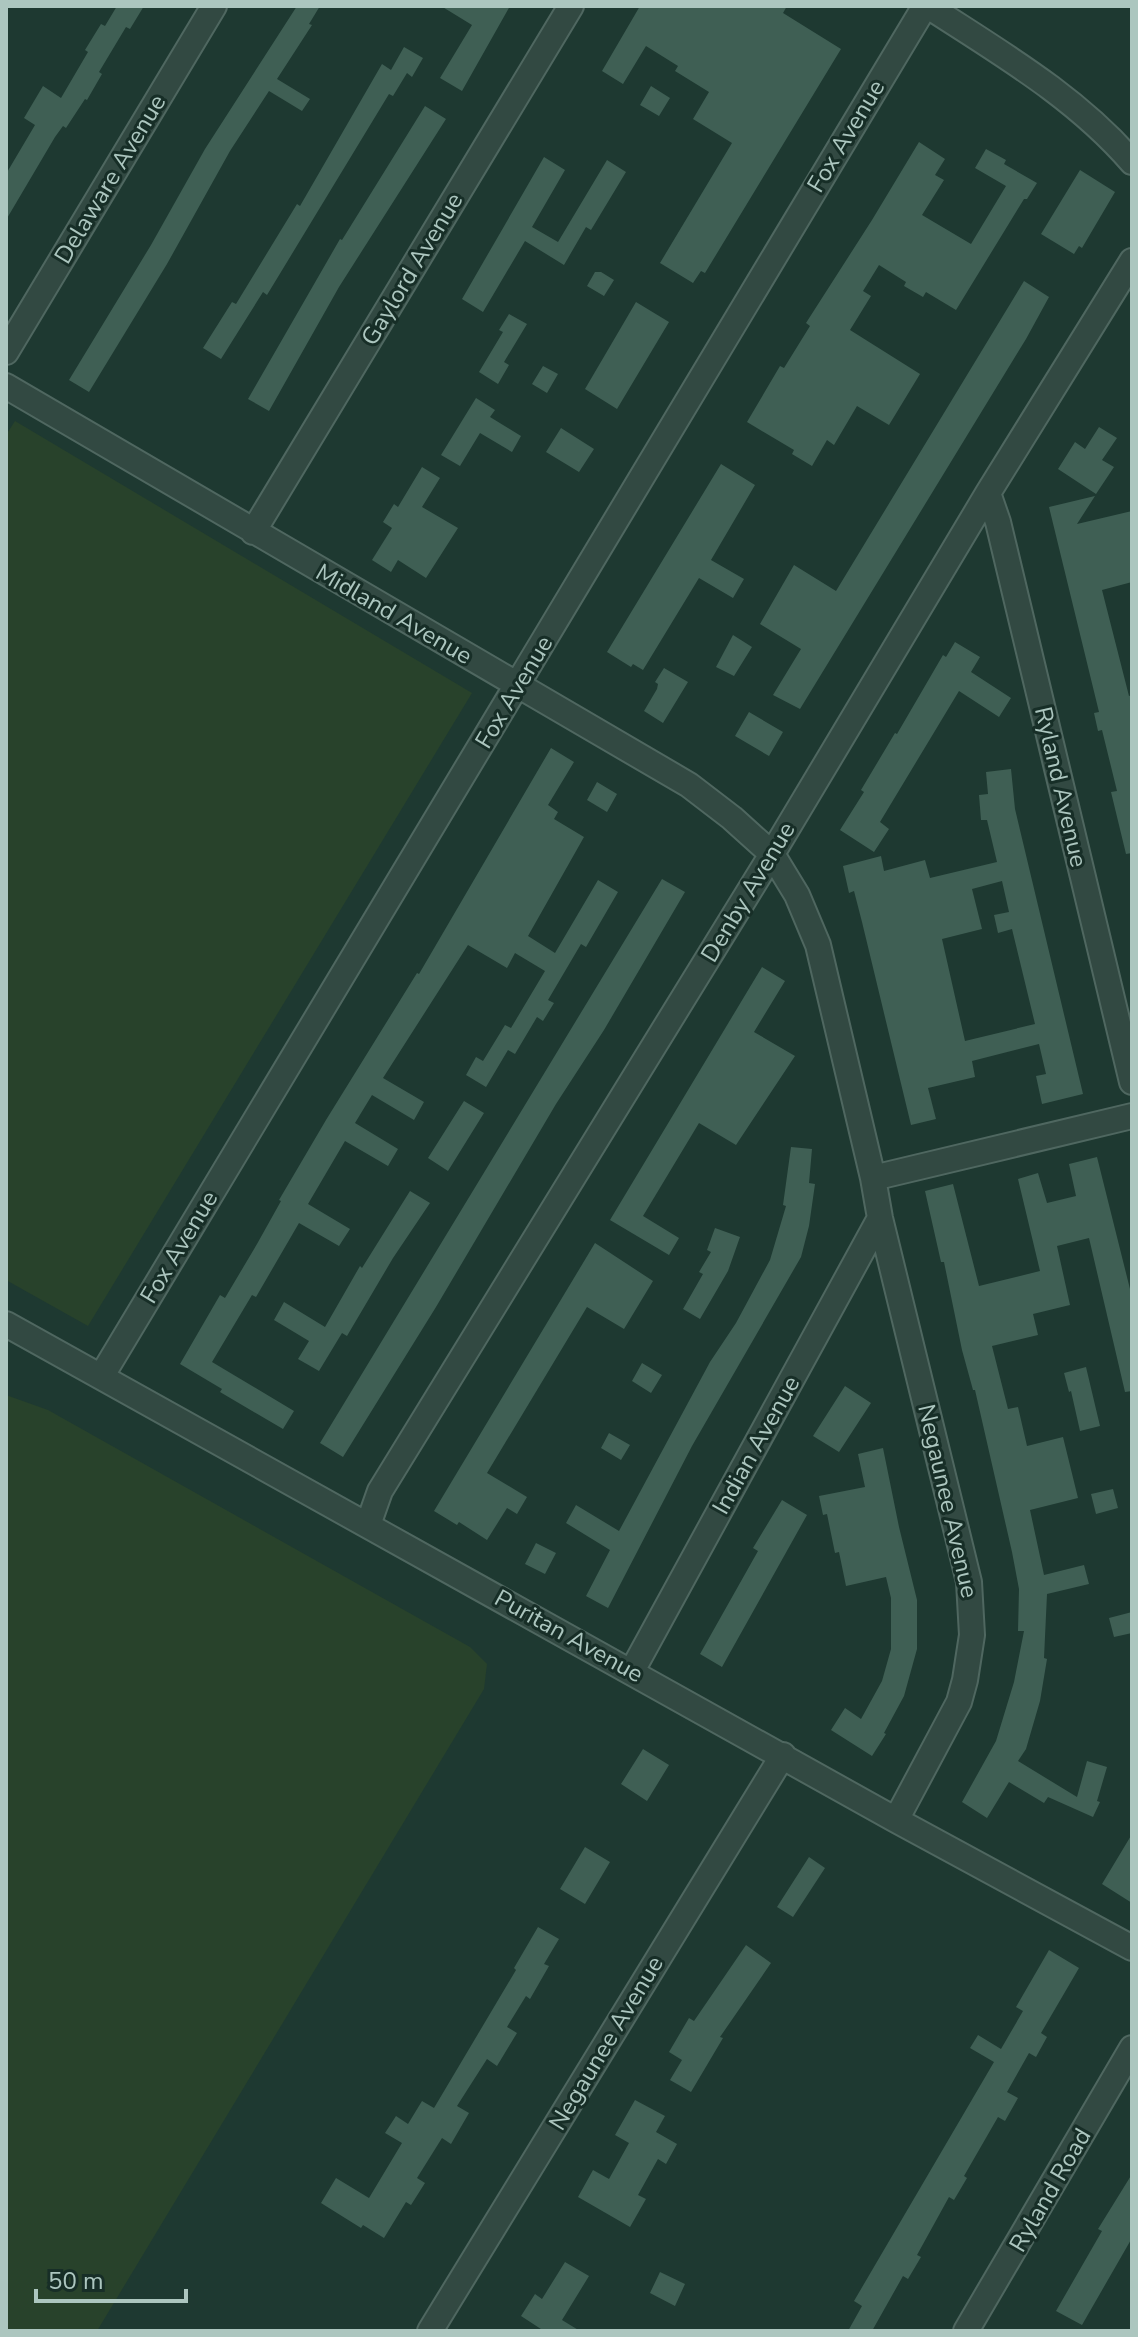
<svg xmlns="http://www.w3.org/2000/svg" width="1138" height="2337" font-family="'Nunito Sans',sans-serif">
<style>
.green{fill:#28422b}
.building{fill:#3f5f54;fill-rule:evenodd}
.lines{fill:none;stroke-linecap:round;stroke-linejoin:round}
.minor-casing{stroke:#4f6760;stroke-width:28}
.minor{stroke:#324942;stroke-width:24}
.labels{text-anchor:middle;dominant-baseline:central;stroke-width:6;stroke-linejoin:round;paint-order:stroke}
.street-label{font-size:24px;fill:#acc6bf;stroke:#172e27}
</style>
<rect width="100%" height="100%" fill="#1e3931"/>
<path class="green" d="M15 421 472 693 88 1326 6 1280V435Z
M6 1395 48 1410 470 1647 487 1664 484 1689 97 2331H6Z"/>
<path class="building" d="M117 6H144L130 29 126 27 99 72 102 74 87 100 85 99 66 128 63 126 55 137 6 220V174L35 125 24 118 43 86 61 98 88 52 85 50 101 24 105 26Z
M297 6H320L309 24 312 25 277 79 310 99 302 111 269 91 230 151 167 264 89 392 69 380 151 245 205 149Z
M441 6H510L462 91 440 78 472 25Z
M640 6H787L783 13 841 49 705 273 701 271 693 283 660 263 732 143 693 119 709 92 675 71 678 66 646 46 623 84 602 71Z
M404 47 423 58 412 77 407 73 393 96 389 94 267 295 263 292 221 359 203 348 232 302 236 304 297 204 300 206 382 64 391 70Z
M651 86 670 98 659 116 640 105Z
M425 106 446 119 339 287 269 411 248 399 340 239 342 240Z
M919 142 945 159 935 175 944 180 922 215 971 244 1006 186 975 168 986 149 1006 160 1004 164 1037 183 1027 199H1024L956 310 926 292 923 297 904 286 906 282 879 265 863 291 871 296 850 330 920 374 889 425 857 406 834 445 827 440 812 466 792 454 794 450 747 422 780 366 784 368 810 326 806 323 872 220Z
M544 157 565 170 532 227 558 242 607 160 626 172 591 230 586 227 564 265 525 241 483 312 462 299Z
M1080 170 1115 192 1082 248 1079 246 1074 254 1041 234Z
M595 272H601L614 280 604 296 587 286Z
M1024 281 1049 297 1026 339 800 709 773 695 801 649 760 624 794 565 836 591Z
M636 302 669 322 617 409 585 389Z
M509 314 527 324 504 362 509 365 498 384 479 372 503 332 499 330Z
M543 366 558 374 547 393 532 384Z
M476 398 495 410 490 417 521 436 512 452 480 433 460 466 441 455Z
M1099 427 1117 438 1102 460 1114 467 1096 494 1058 469 1075 442 1085 449Z
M561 428 594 449 579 472 546 452Z
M721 464 755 485 711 560 744 579 733 598 699 578 643 670 633 664 631 667 607 652Z
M422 467 440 478 422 507 458 528 426 578 398 560 391 572 372 560 392 528 383 522 394 504 398 507Z
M1095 496 1077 524 1132 511V582L1102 590 1129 696 1132 695V853L1126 854 1111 792 1117 791 1102 730 1098 731 1094 713 1099 712 1049 507Z
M733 635 752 647 734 676 716 667Z
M955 642 980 657 971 672 1011 698 999 717 959 691 880 822 889 829 874 852 840 830 864 792 861 790 895 733 897 734 943 655 946 657Z
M664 668 688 682 663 723 644 711 657 689 658 684 655 682Z
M749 712 783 732 769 756 735 736Z
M551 748 574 762 548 805 558 812 554 819 584 837 528 936 555 953 598 880 618 892 586 947 581 944 548 1000 554 1003 543 1021 537 1017 515 1054 508 1050 486 1087 466 1075 476 1057 483 1061 505 1025 511 1028 545 971 515 953 507 968 468 945 383 1078 424 1102 414 1120 372 1095 355 1123 398 1149 388 1166 345 1141 308 1204 350 1229 339 1246 299 1223 256 1297 252 1295 212 1362 294 1411 283 1429 220 1392 222 1389 180 1364 220 1295 225 1298 257 1244 281 1201 279 1200 326 1120 417 973 419 974Z
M1011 769 1015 809 1083 1094 1042 1104 1036 1076 1046 1074 1039 1044 972 1061 975 1077 928 1088 936 1119 911 1125 862 922 854 891 849 893 843 866 881 856 884 871 925 860 930 878 997 862 987 820H981L979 795 988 794 986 772ZM1002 881 1009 912 994 915 998 933 1012 929 1035 1024 965 1041 942 939 982 929 972 889Z
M597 782 617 794 607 812 587 800Z
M662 879 685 892 604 1030 556 1104 436 1307 343 1457 320 1443Z
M762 967 785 981 754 1032 795 1056 736 1145 699 1123 643 1216 679 1238 669 1255 610 1220Z
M464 1101 484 1113 448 1171 428 1158Z
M791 1147 812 1149 809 1183 815 1184 809 1226 801 1257 692 1446 608 1608 586 1596 610 1550 566 1523 576 1505 619 1531 710 1362 736 1323 770 1260 786 1206 783 1205Z
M1097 1157 1132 1297V1391L1125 1392 1089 1238 1057 1246 1070 1305 1033 1314 1038 1335 992 1346 1008 1409 1018 1407 1027 1446 1063 1437 1078 1498 1030 1510 1044 1575 1084 1565 1089 1584 1047 1594 1044 1658 1047 1659 1040 1701 1026 1749 1018 1761 1077 1797 1087 1761 1107 1767 1097 1801 1100 1802 1093 1817 1048 1797 1044 1803 1009 1782 987 1818 962 1802 996 1741 1014 1682 1024 1631H1018L1019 1589 1012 1552 975 1390H973L962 1350 944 1262H941L925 1191 953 1184 979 1286 1040 1271 1018 1179 1038 1173 1047 1203 1076 1196 1069 1164Z
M410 1191 430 1203 393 1258 347 1336 342 1333 319 1371 298 1359 309 1341 274 1320 284 1302 325 1327 360 1266 362 1268Z
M715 1228 740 1237 728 1271 700 1319 683 1309 703 1274 699 1272 711 1252 707 1250Z
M595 1243 653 1281 624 1329 587 1307 487 1473 527 1497 517 1514 507 1508 487 1540 459 1522 457 1525 434 1511Z
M642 1363 662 1375 651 1393 632 1381Z
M1086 1367 1100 1426 1080 1431 1071 1391 1069 1392 1064 1373Z
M845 1386 871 1403 839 1452 813 1436Z
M609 1433 630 1445 621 1460 601 1448Z
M883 1448 899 1527 917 1600V1649L904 1696 884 1733 886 1734 872 1756 831 1730 845 1708 861 1719 882 1681 891 1649V1598L886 1577 846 1586 839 1552 835 1553 827 1514 823 1515 819 1496 865 1487 858 1454Z
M1113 1489 1118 1508 1096 1514 1091 1494Z
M782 1500 807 1515 722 1667 700 1654 758 1551 753 1548Z
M536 1543 556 1553 545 1574 525 1564Z
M1132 1612V1633L1114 1637 1109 1618Z
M643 1749 669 1765 647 1801 621 1784Z
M1132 1834V1903L1102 1884Z
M585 1847 610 1862 585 1904 560 1889Z
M809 1857 825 1868 793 1917 777 1907Z
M538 1927 559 1939 544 1964 549 1966 530 1999 526 1996 507 2027 517 2033 497 2066 487 2059 457 2106 469 2113 451 2144 442 2138 417 2178 425 2183 411 2205 406 2202 384 2238 363 2225 361 2228 321 2203 336 2178 369 2198 402 2143 385 2133 396 2116 408 2124 422 2101 434 2108 516 1970 514 1968Z
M746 1945 771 1963 720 2037 723 2038 691 2092 670 2080 682 2060 669 2052 689 2018 694 2021Z
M1049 1950 1079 1968 1041 2033 1047 2037 1036 2057 1029 2053 1007 2092 1018 2098 1005 2121 998 2117 964 2176 967 2178 954 2200 949 2197 917 2255 921 2257 908 2279 903 2276 872 2331H848L862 2306 854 2301 994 2062 970 2048 978 2035 1001 2049 1023 2011 1016 2007Z
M635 2100 665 2116 656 2132 677 2144 666 2164 658 2159 638 2195 646 2199 630 2227 578 2197 593 2170 609 2179 629 2143 615 2135Z
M1132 2174V2238L1082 2325 1056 2311 1102 2231 1098 2229Z
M565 2262 589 2276 562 2320 580 2331H544L521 2316 535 2294 542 2299Z
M660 2272 685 2284 675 2306 650 2293Z"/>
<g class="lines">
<g class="minor-casing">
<path id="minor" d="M928 6C1000 53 1075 96 1132 162
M6 352 214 6
M6 386 689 785 732 818 772 854 797 895 818 945 873 1178 880 1218 969 1582 972 1635 965 1680 959 1702 896 1820
M988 493 998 522 1132 1082
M253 532 571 6
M873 1178 1132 1116
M6 1324 896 1820 1132 1948
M101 1377 925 6
M368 1525 380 1491 772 854 988 493 1132 261
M632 1671 880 1218
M430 2331 783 1755
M966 2331 1132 2048"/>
</g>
<use href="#minor" class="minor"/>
</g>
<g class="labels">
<g class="street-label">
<text transform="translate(846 136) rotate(-59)">Fox Avenue</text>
<text transform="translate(110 179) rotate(-59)">Delaware Avenue</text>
<text transform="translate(412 269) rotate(-59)">Gaylord Avenue</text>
<text transform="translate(394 614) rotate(30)">Midland Avenue</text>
<text transform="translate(514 692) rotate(-59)">Fox Avenue</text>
<text transform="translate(1061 787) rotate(77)">Ryland Avenue</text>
<text transform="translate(748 892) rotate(-59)">Denby Avenue</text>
<text transform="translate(179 1247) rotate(-59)">Fox Avenue</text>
<text transform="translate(756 1445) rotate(-61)">Indian Avenue</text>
<text transform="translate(948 1501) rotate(77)">Negaunee Avenue</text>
<text transform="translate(569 1636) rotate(29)">Puritan Avenue</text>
<text transform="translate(606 2043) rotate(-59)">Negaunee Avenue</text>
<text transform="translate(1050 2190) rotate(-60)">Ryland Road</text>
</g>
</g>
<rect width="1138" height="2337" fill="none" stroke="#acc6bf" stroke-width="16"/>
<path d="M36 2289v12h150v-12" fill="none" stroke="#acc6bf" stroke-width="4"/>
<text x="48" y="2289" font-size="24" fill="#acc6bf" stroke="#172e27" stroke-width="6" paint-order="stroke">50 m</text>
</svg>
